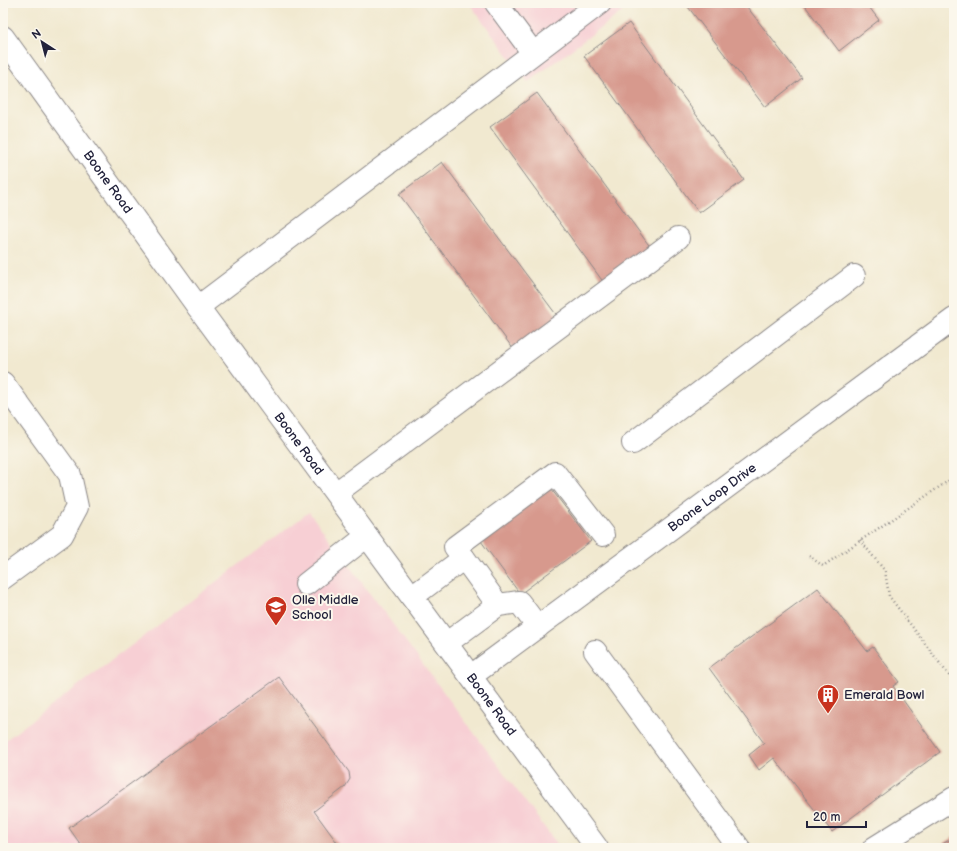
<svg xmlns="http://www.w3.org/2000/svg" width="957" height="851" font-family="'Balsamiq Sans',sans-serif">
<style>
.built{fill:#f7cfd4}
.building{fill:#d7998d}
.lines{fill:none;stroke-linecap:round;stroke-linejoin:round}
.minor-casing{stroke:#8a8686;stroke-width:24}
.path{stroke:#8a8686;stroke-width:2.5;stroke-dasharray:1 3;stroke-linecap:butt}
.minor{stroke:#fff;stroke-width:22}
.labels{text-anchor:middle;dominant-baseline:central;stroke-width:4;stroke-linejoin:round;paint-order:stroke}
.street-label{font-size:13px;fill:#22223b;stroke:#fbf7ec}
.poi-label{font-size:13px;fill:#22223b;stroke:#fbf7ec;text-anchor:start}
</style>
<rect width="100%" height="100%" fill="#fbf7ec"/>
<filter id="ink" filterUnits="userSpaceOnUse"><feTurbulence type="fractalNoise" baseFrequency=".025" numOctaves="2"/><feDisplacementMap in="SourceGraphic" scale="8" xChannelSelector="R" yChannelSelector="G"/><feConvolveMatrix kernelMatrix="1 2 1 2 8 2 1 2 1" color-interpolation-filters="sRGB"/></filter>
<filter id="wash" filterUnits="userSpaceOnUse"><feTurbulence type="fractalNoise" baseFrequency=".012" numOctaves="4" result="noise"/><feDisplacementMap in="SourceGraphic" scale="16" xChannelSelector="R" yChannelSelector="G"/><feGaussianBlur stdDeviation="0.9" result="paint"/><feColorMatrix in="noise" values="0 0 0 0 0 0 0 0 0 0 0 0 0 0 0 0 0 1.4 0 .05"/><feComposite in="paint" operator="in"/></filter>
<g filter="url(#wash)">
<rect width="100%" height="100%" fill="#f1e9d0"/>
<path class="built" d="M469 3H634L528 82Z
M309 512 560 848H3V742Z"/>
<g id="blocks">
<path class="building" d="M685 3H744L802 78 765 107Z
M803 3H866L879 20 839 51Z
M629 23 744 180 699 213 584 56Z
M537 93 651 248 604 283 490 127Z
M442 162 558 317 514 350 399 194Z
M548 485 591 541 520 594 478 537Z
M818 588 867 651 873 647 899 682 893 686 940 752 832 832 774 758 759 770 749 755 764 743 709 668Z
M279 677 349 772 350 779 345 787 314 811 341 848H83L69 828Z
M954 837V848H936Z"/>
</g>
</g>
<g filter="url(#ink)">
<use href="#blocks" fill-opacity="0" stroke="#8a8686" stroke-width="1"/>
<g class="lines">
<g class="minor-casing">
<g id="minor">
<path d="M496 3 533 53"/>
<path id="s1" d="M3 37 198 307 597 848"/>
<path d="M198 307 600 3"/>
<path d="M3 383 70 475 77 507 62 535 3 578"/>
<path d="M633 443 854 276"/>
<path d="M336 493 678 238"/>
<path d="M464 558 455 547 555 473 603 535"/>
<path d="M306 584 367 536"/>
<path d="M412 597 464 558 498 605"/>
<path d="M447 643 498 605 519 602 538 627"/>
<path d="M595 651 739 848"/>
<path id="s2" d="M471 676 954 319"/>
<path d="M874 848 954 798"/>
</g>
</g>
<path class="path" d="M860 540 885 571 889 596 954 682
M809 556 823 566 954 477"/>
<use href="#minor" class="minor"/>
</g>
</g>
<defs>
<g id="school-pin" transform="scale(1.15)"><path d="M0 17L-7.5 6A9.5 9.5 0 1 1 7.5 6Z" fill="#c8321e" stroke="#fbf7ec"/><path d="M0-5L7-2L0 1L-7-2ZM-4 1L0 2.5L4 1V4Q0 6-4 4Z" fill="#fff"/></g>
<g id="building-pin" transform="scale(1.15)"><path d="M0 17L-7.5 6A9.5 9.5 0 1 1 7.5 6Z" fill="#c8321e" stroke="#fbf7ec"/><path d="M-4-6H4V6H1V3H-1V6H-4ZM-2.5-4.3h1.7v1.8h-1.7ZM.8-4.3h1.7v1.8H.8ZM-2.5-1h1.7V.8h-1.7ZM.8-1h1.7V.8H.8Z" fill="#fff"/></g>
</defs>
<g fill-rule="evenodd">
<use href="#school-pin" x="276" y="607"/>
<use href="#building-pin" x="828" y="695"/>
</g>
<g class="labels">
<g class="street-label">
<text stroke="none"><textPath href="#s1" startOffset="179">Boone Road</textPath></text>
<text stroke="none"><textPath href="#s1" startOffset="503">Boone Road</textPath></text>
<text stroke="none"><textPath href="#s2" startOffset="300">Boone Loop Drive</textPath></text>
<text stroke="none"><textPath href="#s1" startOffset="827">Boone Road</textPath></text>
</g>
<g class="poi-label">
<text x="292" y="600">Olle Middle<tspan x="292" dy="15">School</tspan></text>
<text x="844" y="695">Emerald Bowl</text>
</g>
</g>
<rect width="957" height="851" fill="none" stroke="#fbf7ec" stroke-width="16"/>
<g transform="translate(42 42) rotate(324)" stroke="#fbf7ec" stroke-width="3" paint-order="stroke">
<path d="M0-3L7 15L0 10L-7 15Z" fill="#22223b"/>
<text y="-6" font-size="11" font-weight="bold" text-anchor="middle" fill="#22223b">N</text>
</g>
<path d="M807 821v6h59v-6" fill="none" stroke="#22223b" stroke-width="2"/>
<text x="813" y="821" font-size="12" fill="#22223b" stroke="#fbf7ec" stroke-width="3" paint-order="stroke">20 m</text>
</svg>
